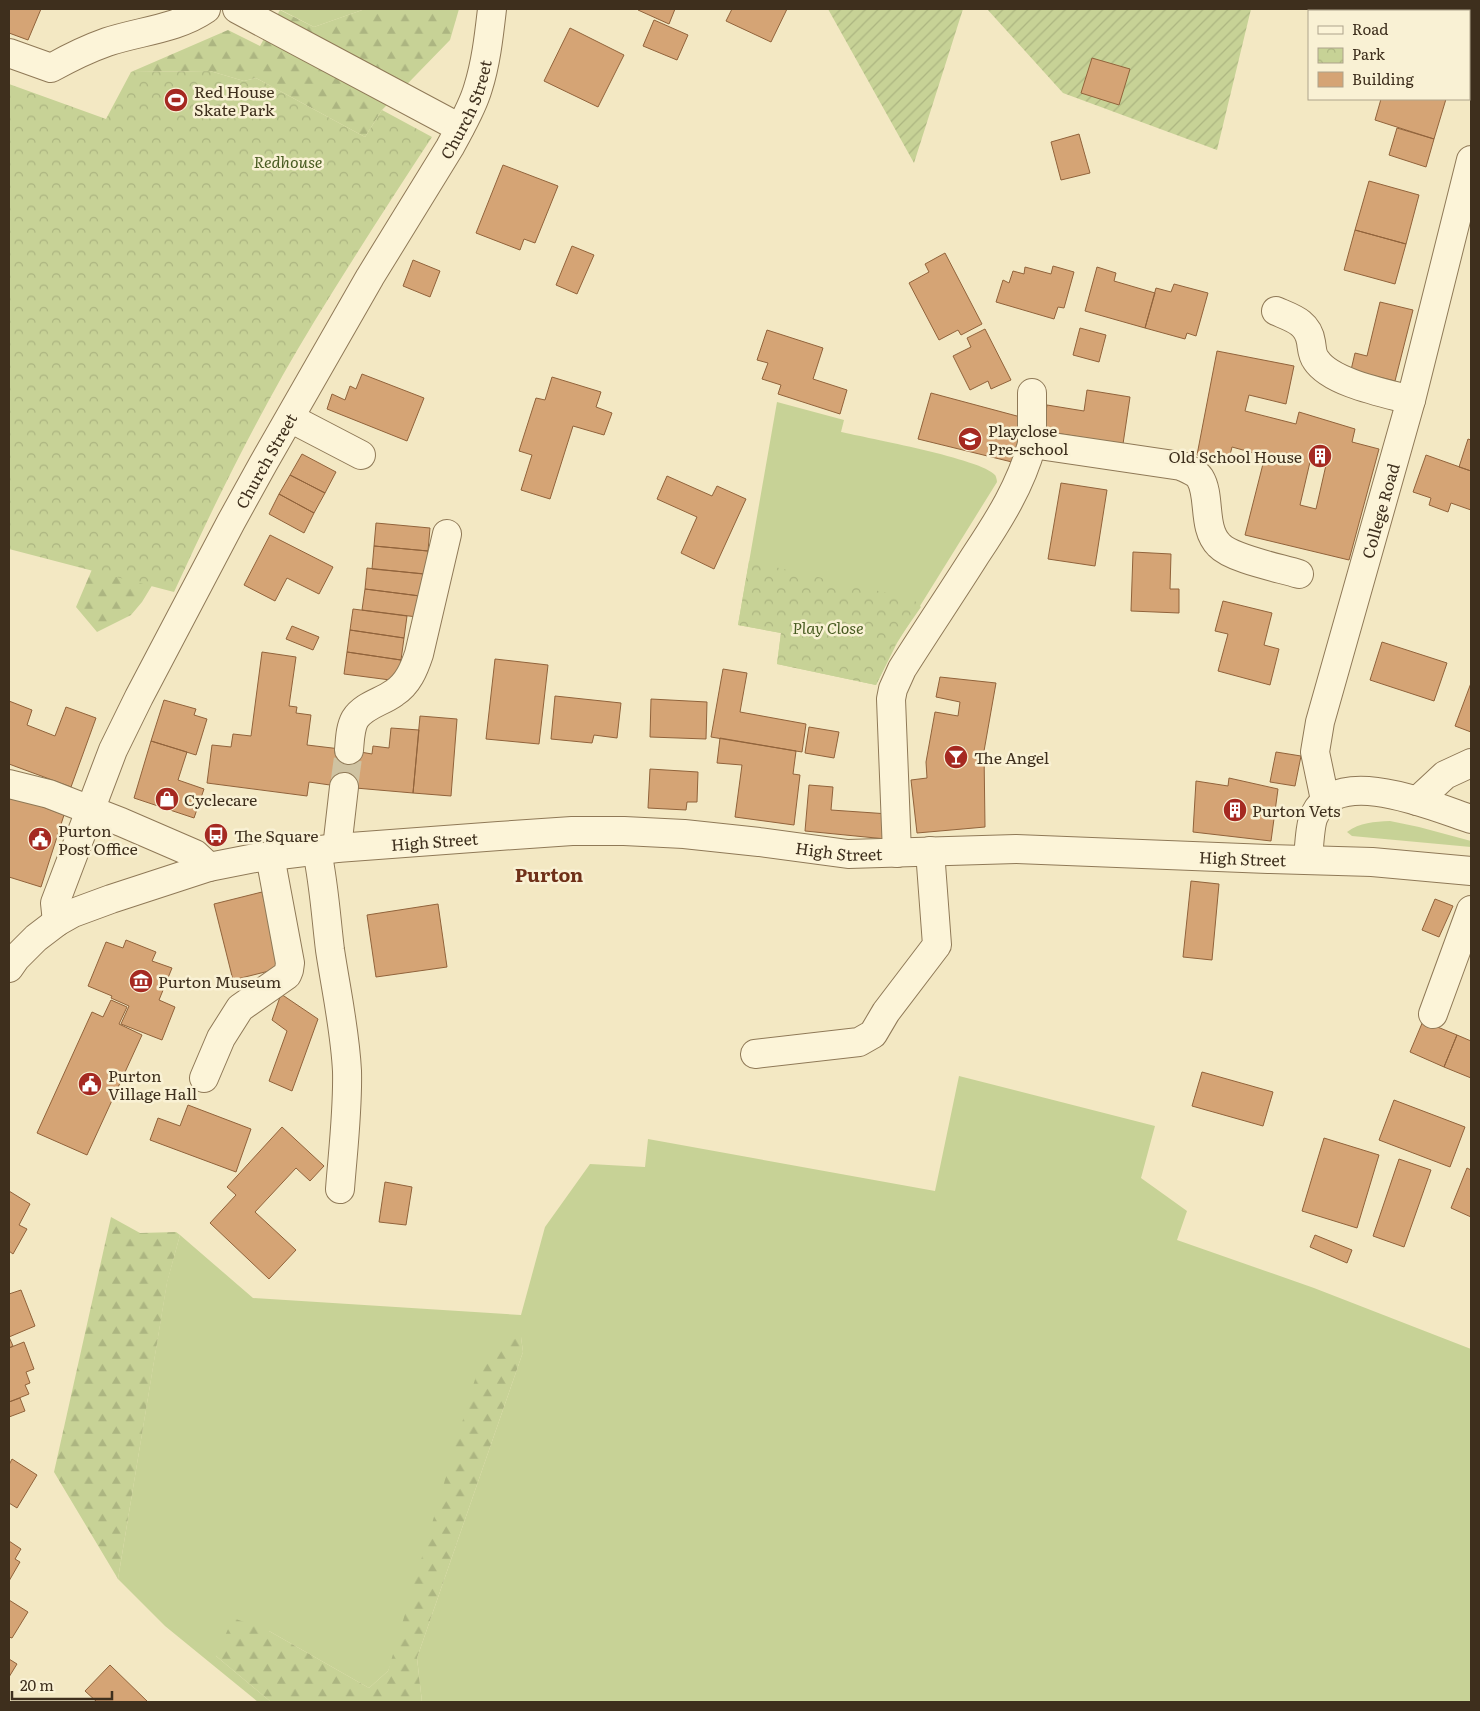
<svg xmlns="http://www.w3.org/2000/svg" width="1480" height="1711" font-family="Literata,serif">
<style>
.grass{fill:#c7d296}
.forest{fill:url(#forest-firs)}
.park{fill:url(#park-crowns)}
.garden{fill:url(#garden-furrows)}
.building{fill:#d5a475;stroke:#91633b;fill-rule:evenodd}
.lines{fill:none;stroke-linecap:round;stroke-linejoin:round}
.minor-tunnel{stroke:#cfc3a2;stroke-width:28;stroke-dasharray:28 14;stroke-linecap:butt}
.minor-casing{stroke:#8f7957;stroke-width:30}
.minor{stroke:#fcf4d8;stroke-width:28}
.labels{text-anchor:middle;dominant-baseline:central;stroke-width:5;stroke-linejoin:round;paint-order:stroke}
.poi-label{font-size:16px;fill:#3e2f1d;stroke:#f9f1d4;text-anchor:start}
.street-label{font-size:16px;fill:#3e2f1d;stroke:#f9f1d4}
.park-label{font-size:16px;font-style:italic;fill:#495c22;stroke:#f9f1d4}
.quarter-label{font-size:19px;font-weight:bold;fill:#6f3018;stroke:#f9f1d4}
</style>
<defs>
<pattern id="forest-firs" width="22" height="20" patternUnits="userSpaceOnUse" patternTransform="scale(1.25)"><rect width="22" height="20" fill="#c7d296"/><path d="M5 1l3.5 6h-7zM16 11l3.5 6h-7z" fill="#acb581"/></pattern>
<pattern id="park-crowns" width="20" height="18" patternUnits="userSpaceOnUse" patternTransform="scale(1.25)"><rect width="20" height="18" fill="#c7d296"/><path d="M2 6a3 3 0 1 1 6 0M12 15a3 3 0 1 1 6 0" fill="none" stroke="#acb581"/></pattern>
<pattern id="garden-furrows" width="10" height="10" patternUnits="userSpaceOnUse" patternTransform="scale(1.25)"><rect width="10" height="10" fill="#c7d296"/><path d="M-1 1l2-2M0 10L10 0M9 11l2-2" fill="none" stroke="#acb581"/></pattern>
</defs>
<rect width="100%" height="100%" fill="#f3e8c3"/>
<path class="grass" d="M279 9H365L314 27Z
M777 402 844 420 841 432C867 438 982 459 995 475 996 476 997 480 997 482L897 643 876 685 777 664 781 633 738 625Z
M1390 821 1419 827 1471 841V847L1352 836 1347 832C1360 822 1374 822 1390 821Z
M959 1076 1155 1126 1141 1178 1187 1211 1177 1240 1314 1288 1471 1349V1702H422L417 1658 523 1352 521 1337 388 1671 369 1688 269 1631 216 1656 271 1702H258L165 1626 118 1579 167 1282 180 1235 253 1298 521 1315 545 1227 590 1164 645 1167 648 1139 935 1191Z"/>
<path class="forest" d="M365 9H459L450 40 382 110 365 137 256 78 244 81 210 71 131 72 228 30 260 46 280 10 314 27Z
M176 546 142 602 131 615 97 632 76 607 96 560Z
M111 1217 140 1233 176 1232 180 1235 167 1283 118 1579 54 1472Z
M521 1337 523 1352 417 1658 422 1702H271L216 1656 233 1618 269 1631 369 1688 388 1671 479 1366 497 1339Z"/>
<path class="park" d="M210 71 244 81 256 78 365 137 382 110 432 137C392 198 352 260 314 322 261 409 216 500 174 592L9 549V84L106 119 131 72Z
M749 561 913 599 921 607 896 643 876 685 777 664 781 633 738 625Z"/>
<path class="garden" d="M828 9H963L914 163Z
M987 9H1251L1217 150 1063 93Z"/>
<path class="building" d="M9 9H41L28 40 9 33Z
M639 9H675L669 24 638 10Z
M732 9H787L771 42 726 21Z
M1421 9H1471V19L1469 28V11H1420Z
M654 20 688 35 677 60 643 46Z
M570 28 624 55 598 107 544 81Z
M1092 58 1130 69 1119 105 1081 93Z
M1381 99H1446L1434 139 1375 120Z
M1397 128 1434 139 1426 167 1389 155Z
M1079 134 1090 173 1061 180 1051 142Z
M503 165 558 186 535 243 524 239 520 250 476 233Z
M1369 181 1419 195 1406 244 1355 230Z
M1355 230 1406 244 1395 284 1344 270Z
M572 246 594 255 577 294 556 285Z
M945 253 982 324 961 335 958 330 939 340 909 283 929 272 925 264Z
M413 260 440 271 430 297 403 286Z
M1053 266 1074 272 1064 308 1058 307 1054 319 996 302 1003 280 1009 283 1013 271 1024 274 1025 267 1051 274Z
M1097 267 1116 273 1114 281 1155 293 1145 328 1085 311Z
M1174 284 1208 293 1196 336 1187 333 1185 339 1145 328 1156 288 1171 292Z
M1380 302 1413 310 1395 381 1351 370 1355 353 1367 356Z
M1080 328 1106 335 1099 362 1073 355Z
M985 329 1011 380 991 389 988 381 970 390 953 356 971 347 967 338Z
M767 330 823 348 813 379 847 390 840 414 778 394 781 385 762 379 768 363 757 360Z
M1217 351 1294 366 1286 404 1249 395 1245 411 1296 424 1299 412 1355 429 1352 442 1379 449 1349 560 1245 535 1265 456 1232 447 1228 463 1197 455ZM1310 462 1326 465 1316 509 1300 505Z
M362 374 424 398 407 441 327 409 332 394 345 400 350 386 356 389Z
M552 377 601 392 596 407 612 413 604 435 573 426 550 499 521 490 532 455 519 451 536 398 545 400Z
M1087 390 1130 397 1123 444 1043 431 1047 405 1084 411Z
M931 393 1028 419 1016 463 918 439Z
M1468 439 1471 440V471L1459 467Z
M302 454 336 472 325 493 290 475Z
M1426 455 1471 471V510L1451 503 1448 512 1429 505 1431 498 1413 492Z
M290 475 325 493 314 513 279 494Z
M667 476 712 496 717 486 746 499 714 569 681 553 697 517 657 499Z
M1061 483 1107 490 1095 566 1048 559Z
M279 494 314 513 304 533 269 514Z
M376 523 430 528 428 551 374 546Z
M270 535 333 567 319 594 287 578 275 601 244 585Z
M374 546 428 551 426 574 372 569Z
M1133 552 1171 554 1170 589H1179V613L1131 611Z
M367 568 423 574 420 596 365 589Z
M365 589 420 596 417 617 362 610Z
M1223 601 1272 613 1264 645 1279 649 1270 685 1218 671 1228 634 1215 631Z
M353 609 407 616 404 638 350 630Z
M292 626 319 637 313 650 286 639Z
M350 630 404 638 401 660 347 652Z
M1382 642 1447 663 1434 701 1370 680Z
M262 652 296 657 289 706 297 707 296 713 311 715 307 745 349 750 344 787 309 782 307 796 207 783 212 745 231 747 233 734 251 736Z
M347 652 401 660 398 681 344 674Z
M495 659 548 665 539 744 486 739Z
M723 669 747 673 740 712 806 724 802 752 711 737Z
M940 677 996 683 984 751 985 827 917 833 911 780 927 778 926 762 935 712 958 716 960 702 936 697Z
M1471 683V732L1455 726Z
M555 696 621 703 617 738 594 735 592 743 551 739Z
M651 699 707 702 706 739 650 737Z
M164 700 196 709 194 715 207 719 196 755 151 741Z
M9 701 32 710 27 725 55 736 66 707 96 718 71 787 9 764Z
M420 716 457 719 451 796 413 793Z
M809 727 839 732 834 758 805 753Z
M391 728 419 730 413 793 344 787 349 750 372 754 373 746 389 748Z
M720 738 796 751 793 774 800 775 794 825 735 817 742 765 717 763Z
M151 741 187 752 178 780 204 789 194 818 134 798Z
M1276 752 1301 756 1295 786 1270 782Z
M650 769 698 772 697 802H687L686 810 648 808Z
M1229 778 1278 789 1271 841 1193 832 1196 781 1228 786Z
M809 785 833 787 831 810 889 814 886 839 805 831Z
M9 794 64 815 41 887 9 877Z
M1191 881 1219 884 1212 960 1183 957Z
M262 892 281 968 233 980 214 904Z
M1435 899 1453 906 1439 937 1422 930Z
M438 904 447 967 376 977 367 915Z
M126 940 156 952 152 961 172 968 159 1000 175 1007 162 1040 121 1024 129 1006 111 998 112 996 88 986 106 942 123 948Z
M281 994 318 1019 292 1091 269 1081 287 1031 272 1020Z
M111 1000 127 1007 119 1024 142 1035 87 1155 37 1133 92 1012 103 1017Z
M1423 1021 1457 1035 1444 1067 1410 1052Z
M1457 1035 1471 1041V1078L1444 1067Z
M1202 1072 1273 1092 1263 1126 1192 1106Z
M1394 1100 1465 1127 1450 1167 1379 1140Z
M188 1105 251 1129 236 1172 150 1140 158 1118 180 1126Z
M282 1127 324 1166 310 1181 296 1168 255 1212 296 1250 269 1279 210 1223 236 1195 227 1187Z
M1324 1138 1379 1155 1357 1228 1302 1211Z
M1399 1159 1431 1170 1404 1247 1373 1236Z
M1467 1168 1471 1170V1217L1451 1208Z
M385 1182 412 1187 406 1225 379 1222Z
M9 1191 30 1204 19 1225 27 1229 13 1254 9 1251Z
M1315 1235 1352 1250 1347 1263 1310 1247Z
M21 1290 35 1326 9 1337 13 1346 9 1348V1294Z
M24 1342 34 1369 26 1372 30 1383 25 1385 29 1394 9 1402V1348Z
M20 1398 25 1411 9 1417V1402Z
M12 1459 37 1475 17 1508 9 1503V1465Z
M9 1541 21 1549 15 1559 20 1562 9 1581Z
M9 1600 28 1612 12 1638 9 1637Z
M9 1659 17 1664 9 1677Z
M110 1665 148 1702H97L85 1691Z"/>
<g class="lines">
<path class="minor-tunnel" d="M344 787 349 750"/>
<g class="minor-casing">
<g id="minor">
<path d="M237 9 460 128"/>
<path d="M9 53 51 68C69 58 87 49 107 42 140 31 177 29 206 9"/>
<path d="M1276 311C1292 318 1308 322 1311 342 1312 348 1312 355 1316 360 1331 383 1385 393 1411 400"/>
<path d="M1032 393V444L1181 466C1187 469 1196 472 1200 478 1211 496 1202 528 1219 545 1232 559 1280 568 1299 574"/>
<path d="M290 418 361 455"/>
<path d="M349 750C350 740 350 728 355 719 364 705 382 702 394 693 408 684 414 669 419 654L447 534"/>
<path d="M9 784 49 794 121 822 195 854 209 867"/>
<path id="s1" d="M1325 800 1315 752 1320 722 1411 400 1471 160"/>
<path d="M1417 801 1445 775 1471 763"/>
<path d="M337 848 344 787"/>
<path d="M317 851C324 884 326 917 330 950 336 990 345 1030 347 1071 348 1110 343 1150 340 1189"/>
<path d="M897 853 891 699 893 689 902 669C926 631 951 594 975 556 999 520 1021 485 1032 444"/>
<path d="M1308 859C1309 849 1310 822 1315 814 1339 765 1434 807 1471 819"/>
<path id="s2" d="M57 922 55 903 113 750 139 697 231 522 263 464 370 277 450 147C460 128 472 109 478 88 486 63 489 35 492 9"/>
<path id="s3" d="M9 968 16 958 36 938 57 922 73 913 111 899 209 867 255 858 337 848 499 836 572 831H624L684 834 759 842 848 854 1016 849 1268 859 1372 862 1471 871"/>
<path d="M1433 1014 1471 910"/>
<path d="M755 1054 859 1042 873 1034 886 1012 937 945 930 851"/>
<path d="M204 1078 221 1038 240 1008 287 975 289 970 290 963 270 856"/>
</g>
</g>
<use href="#minor" class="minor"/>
</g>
<defs>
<g id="stadium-disc" transform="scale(1.25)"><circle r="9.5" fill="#a52921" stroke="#f9f1d4"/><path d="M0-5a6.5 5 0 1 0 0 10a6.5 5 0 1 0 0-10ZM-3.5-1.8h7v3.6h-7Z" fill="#fff"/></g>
<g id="school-disc" transform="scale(1.25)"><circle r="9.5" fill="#a52921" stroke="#f9f1d4"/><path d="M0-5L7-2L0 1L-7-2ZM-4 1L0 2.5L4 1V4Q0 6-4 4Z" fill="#fff"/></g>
<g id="building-disc" transform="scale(1.25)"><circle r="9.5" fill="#a52921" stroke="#f9f1d4"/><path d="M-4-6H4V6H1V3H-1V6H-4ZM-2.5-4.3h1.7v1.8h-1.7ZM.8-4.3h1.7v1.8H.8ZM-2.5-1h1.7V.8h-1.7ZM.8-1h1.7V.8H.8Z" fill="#fff"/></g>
<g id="bar-disc" transform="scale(1.25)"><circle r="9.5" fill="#a52921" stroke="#f9f1d4"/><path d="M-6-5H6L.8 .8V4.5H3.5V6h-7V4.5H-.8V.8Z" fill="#fff"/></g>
<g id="shop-disc" transform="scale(1.25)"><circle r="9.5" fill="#a52921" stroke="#f9f1d4"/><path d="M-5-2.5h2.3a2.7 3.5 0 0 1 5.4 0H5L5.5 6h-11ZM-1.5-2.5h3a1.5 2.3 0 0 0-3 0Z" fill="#fff"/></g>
<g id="bus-disc" transform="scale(1.25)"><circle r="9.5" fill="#a52921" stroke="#f9f1d4"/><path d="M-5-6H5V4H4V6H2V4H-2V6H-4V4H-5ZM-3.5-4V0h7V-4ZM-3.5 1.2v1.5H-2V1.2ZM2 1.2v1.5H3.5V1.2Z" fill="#fff"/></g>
<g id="civic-disc" transform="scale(1.25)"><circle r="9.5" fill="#a52921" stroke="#f9f1d4"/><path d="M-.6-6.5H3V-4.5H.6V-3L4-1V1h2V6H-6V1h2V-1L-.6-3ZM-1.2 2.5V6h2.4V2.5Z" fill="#fff"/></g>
<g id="museum-disc" transform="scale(1.25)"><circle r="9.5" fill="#a52921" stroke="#f9f1d4"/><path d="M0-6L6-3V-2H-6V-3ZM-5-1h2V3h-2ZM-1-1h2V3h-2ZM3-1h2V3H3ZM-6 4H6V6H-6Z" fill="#fff"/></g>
</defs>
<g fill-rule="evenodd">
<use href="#stadium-disc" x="176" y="100"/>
<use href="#school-disc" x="970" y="439"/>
<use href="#building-disc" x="1320" y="456"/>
<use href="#bar-disc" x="956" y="757"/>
<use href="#shop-disc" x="167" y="799"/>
<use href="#building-disc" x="1235" y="810"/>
<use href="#bus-disc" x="216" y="835"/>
<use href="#civic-disc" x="40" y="839"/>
<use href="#museum-disc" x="141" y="981"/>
<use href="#civic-disc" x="90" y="1084"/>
</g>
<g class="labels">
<g class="poi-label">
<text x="194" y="91">Red House<tspan x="194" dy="18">Skate Park</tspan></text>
<text x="988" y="430">Playclose<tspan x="988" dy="18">Pre-school</tspan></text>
<text x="1302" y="456" text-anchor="end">Old School House</text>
<text x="974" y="757">The Angel</text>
<text x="184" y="799">Cyclecare</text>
<text x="1252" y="810">Purton Vets</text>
<text x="58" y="830">Purton<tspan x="58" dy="18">Post Office</tspan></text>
<text x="234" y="835">The Square</text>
<text x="158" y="981">Purton Museum</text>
<text x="108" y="1075">Purton<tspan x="108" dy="18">Village Hall</tspan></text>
</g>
<g class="street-label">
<text stroke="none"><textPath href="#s2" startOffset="915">Church Street</textPath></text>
<text stroke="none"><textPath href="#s2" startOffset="510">Church Street</textPath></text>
<text stroke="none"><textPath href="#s1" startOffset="299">College Road</textPath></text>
<text stroke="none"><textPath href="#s3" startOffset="456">High Street</textPath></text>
<text stroke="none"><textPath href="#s3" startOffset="862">High Street</textPath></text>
<text stroke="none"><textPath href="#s3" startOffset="1266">High Street</textPath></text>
</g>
<g class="park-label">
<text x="288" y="161">Redhouse</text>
<text x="828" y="627">Play Close</text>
</g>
<g class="quarter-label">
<text x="549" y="874">Purton</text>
</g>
</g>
<rect width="1480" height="1711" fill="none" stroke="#3e2f1d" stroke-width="20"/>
<rect x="1308" y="10" width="162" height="90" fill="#f9f1d4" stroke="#aea38b"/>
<rect x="1318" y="26" width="25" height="8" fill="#fcf4d8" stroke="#aea38b"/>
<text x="1352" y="35" font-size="15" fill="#3e2f1d">Road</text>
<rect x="1318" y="48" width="25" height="15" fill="url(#park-crowns)" stroke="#aea38b"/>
<text x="1352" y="60" font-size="15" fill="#3e2f1d">Park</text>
<rect x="1318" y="72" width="25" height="15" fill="#d5a475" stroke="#aea38b"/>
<text x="1352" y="85" font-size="15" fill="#3e2f1d">Building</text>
<path d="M12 1691v8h100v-8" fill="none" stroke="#3e2f1d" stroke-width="2.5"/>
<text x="20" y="1691" font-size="15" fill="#3e2f1d" stroke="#f9f1d4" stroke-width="4" paint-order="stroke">20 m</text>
</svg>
